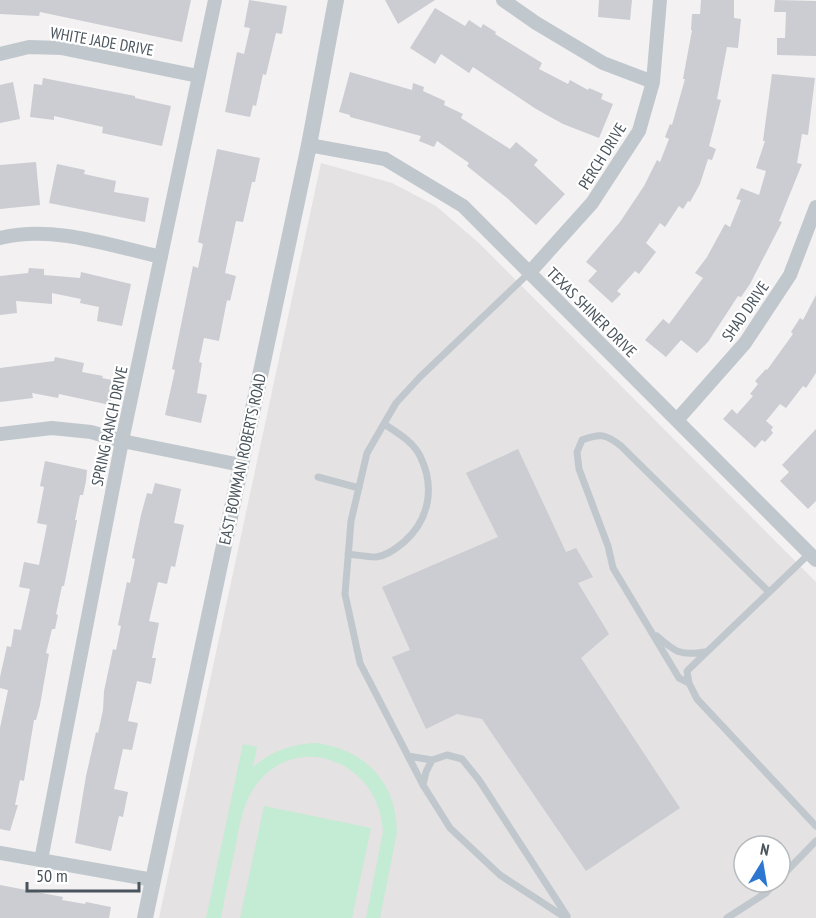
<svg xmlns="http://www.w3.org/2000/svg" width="816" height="918" font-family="'PT Sans Narrow',sans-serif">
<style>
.education{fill:#e4e2e2;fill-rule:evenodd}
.green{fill:#c4ebd3}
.building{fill:#cbcdd2}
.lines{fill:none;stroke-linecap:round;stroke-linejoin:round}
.service{stroke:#c0c8ce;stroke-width:7}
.minor{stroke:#c0c8ce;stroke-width:14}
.tertiary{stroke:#c0c8ce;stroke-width:16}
.labels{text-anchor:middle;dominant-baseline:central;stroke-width:4.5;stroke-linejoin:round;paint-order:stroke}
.street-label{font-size:16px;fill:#4a545c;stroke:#fff}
</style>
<rect width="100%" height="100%" fill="#f3f1f1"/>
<path class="education" d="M321 163 392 183 436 206 480 244 816 582V918H159ZM744 846H780V882H744Z"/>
<path class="green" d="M316 743C366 750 396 782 397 832L380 918H366L383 832C380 762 298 729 256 785 242 804 239 828 235 850 230 873 225 895 221 918H206L243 744 257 747 253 767C272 751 291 744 316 743Z
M264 806 371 828 352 918H240Z"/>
<path class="building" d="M0 0H191L182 42 40 12 39 16 0 14Z
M249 0 287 6 282 34 276 33 266 75 263 74 256 106 253 105 250 117 225 112 237 52 244 54 250 28 244 27Z
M385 0H435L398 24Z
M599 0H632L630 20 598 17Z
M701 0H734V18L741 19 738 48 727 47 717 99 721 100 709 146 716 149 712 160 708 159 700 184 690 202 688 201 683 209 679 206 665 227 660 223 646 243 656 252 639 274 635 271 617 291 621 294 612 303 588 281 597 271 586 262 620 222 644 186 657 160 660 162 669 139 665 137 670 124 672 125 685 79H683L692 30H691L692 14H700Z
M775 0 816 1V56L777 55V38H785L786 12H774Z
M435 8 465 26 469 20 481 28 483 24 496 32 495 34 542 63 539 69 568 84 570 80 588 90 589 88 603 94 601 99 613 104 599 138 563 124 536 109 473 67 469 73 441 54 435 64 410 48Z
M350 72 412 90 413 83 424 87 423 91 445 101 444 105 463 114 461 118 510 149 516 142 538 160 534 165 565 194 536 225 507 198 467 166 469 163 437 141 434 147 419 141 421 136 350 117V115L339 112Z
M772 74 815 78 808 135 802 134 797 163 802 164 779 221 782 222 750 284 741 297 738 296 708 342 697 353 681 340 666 357 645 340 663 319 669 324 703 278 695 273 707 257 725 224 730 227 741 200 736 199 741 188 759 195 766 171 756 168 765 141H763Z
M43 78 135 96V98L171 106 162 146 102 133 103 127 54 116V120L30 117 34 84 42 85Z
M13 82 20 119 0 123V85Z
M217 149 260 158 255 182H252L243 222 236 221 225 273 236 276 230 301 227 300 219 341 204 338 199 362 202 363 197 393 207 395 201 423 165 415 175 370 172 369 193 266 198 268 203 244 198 242Z
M36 162 40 205 0 209V165Z
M57 164 85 170 84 174 116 181 114 192 149 198 145 222 49 203Z
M29 268 44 269V275L80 278 81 272 131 284 122 326 97 321 99 307 80 303 81 299 52 293V304L16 301 17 313 0 315V276L28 273Z
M816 295V373L806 388 803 386 786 408 780 404 766 421 773 427 771 430 773 433 765 442 762 440 755 448 723 419 732 409 737 414 753 396 750 394 758 384 755 381 766 369 767 370 793 334 791 332 800 318 803 320Z
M55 357 84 363 82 372 103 376 102 378 112 380 114 382 110 405 59 394 58 398 32 393 33 398 0 402V368L54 361Z
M816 429V501L808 509 780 481 789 472 782 465Z
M518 449 566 552 576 548 593 577 578 583 609 634 581 658 680 808 586 871 482 719 457 714 426 729 392 657 410 650 382 587 498 537 466 473Z
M45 461 87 470 86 481 83 495H80L75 520H77L64 586H62L56 614 58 615 55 629H52L46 653 49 654 40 705 36 720H34L24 781 20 780 15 805H18L10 831 0 829V728L8 690 0 688V677L7 646 11 647 14 629 21 630 30 589 19 587 24 562 39 565 47 525 37 523 44 487 40 486Z
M155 483 181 489 174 523 184 525 175 567 171 566 167 584 158 582 149 621 159 623 152 658H156L151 684 137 681 128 721 138 723 132 750 123 749 114 789 128 792 123 817 119 816 111 851 75 843 86 776 96 732 98 733 103 710 104 691 113 649 116 650 121 626 118 625 127 582 130 583 135 559 132 558 141 515 147 493 152 494Z
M0 885 63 897 62 900 85 904 86 902 111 907 109 918H0Z"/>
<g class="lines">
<path class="service" d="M530 272 420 377 396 403 367 453 351 521 345 594 360 663 423 785 450 828 500 875 566 918
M318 477 359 488
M810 553 687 671 689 683 697 699 816 826
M348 554C357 555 367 557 376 557 386 556 397 548 404 542 429 520 435 488 421 458 414 442 398 433 384 424
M657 636C675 652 680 656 705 652
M689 683 679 678 613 568 608 546 579 469 577 452 582 440C600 433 606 434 621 446L769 592
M408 756 432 760
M423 785 426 772 432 760 447 755 462 759 479 780 567 916
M780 878 816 841
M727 918 766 893 776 882"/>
<path class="minor" d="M503 0 536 23 603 63 653 82
M0 54 29 47 61 48 198 76
M309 145 385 159 463 206 816 560
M0 238C54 225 108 245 161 257
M530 272 592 203 639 131 653 82 660 0
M677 420 745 343 790 275 816 207
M0 434 52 428 91 432 122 441 241 465
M0 853 153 880
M41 860 122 441 215 0"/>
<path class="tertiary" d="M145 918 309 145 336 0"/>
</g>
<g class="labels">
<g class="street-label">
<text transform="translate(102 41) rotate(10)">WHITE JADE DRIVE</text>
<text transform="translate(602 156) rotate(-58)">PERCH DRIVE</text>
<text transform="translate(745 311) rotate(-55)">SHAD DRIVE</text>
<text transform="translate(592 312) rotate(45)">TEXAS SHINER DRIVE</text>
<text transform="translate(109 426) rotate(-78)">SPRING RANCH DRIVE</text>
<text transform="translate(242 459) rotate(-78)">EAST BOWMAN ROBERTS ROAD</text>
</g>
</g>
<g transform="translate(762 864) rotate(11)"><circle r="28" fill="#ffffff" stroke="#b7bbbe" stroke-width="1.5"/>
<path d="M0-4.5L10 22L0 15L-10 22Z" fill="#2d77d0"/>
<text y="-9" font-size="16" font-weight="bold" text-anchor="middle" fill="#4a545c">N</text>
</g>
<path d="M27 882v9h112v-9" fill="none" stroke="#4a545c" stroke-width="3"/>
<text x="36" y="882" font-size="18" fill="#4a545c" stroke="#ffffff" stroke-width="4.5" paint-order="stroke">50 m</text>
</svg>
